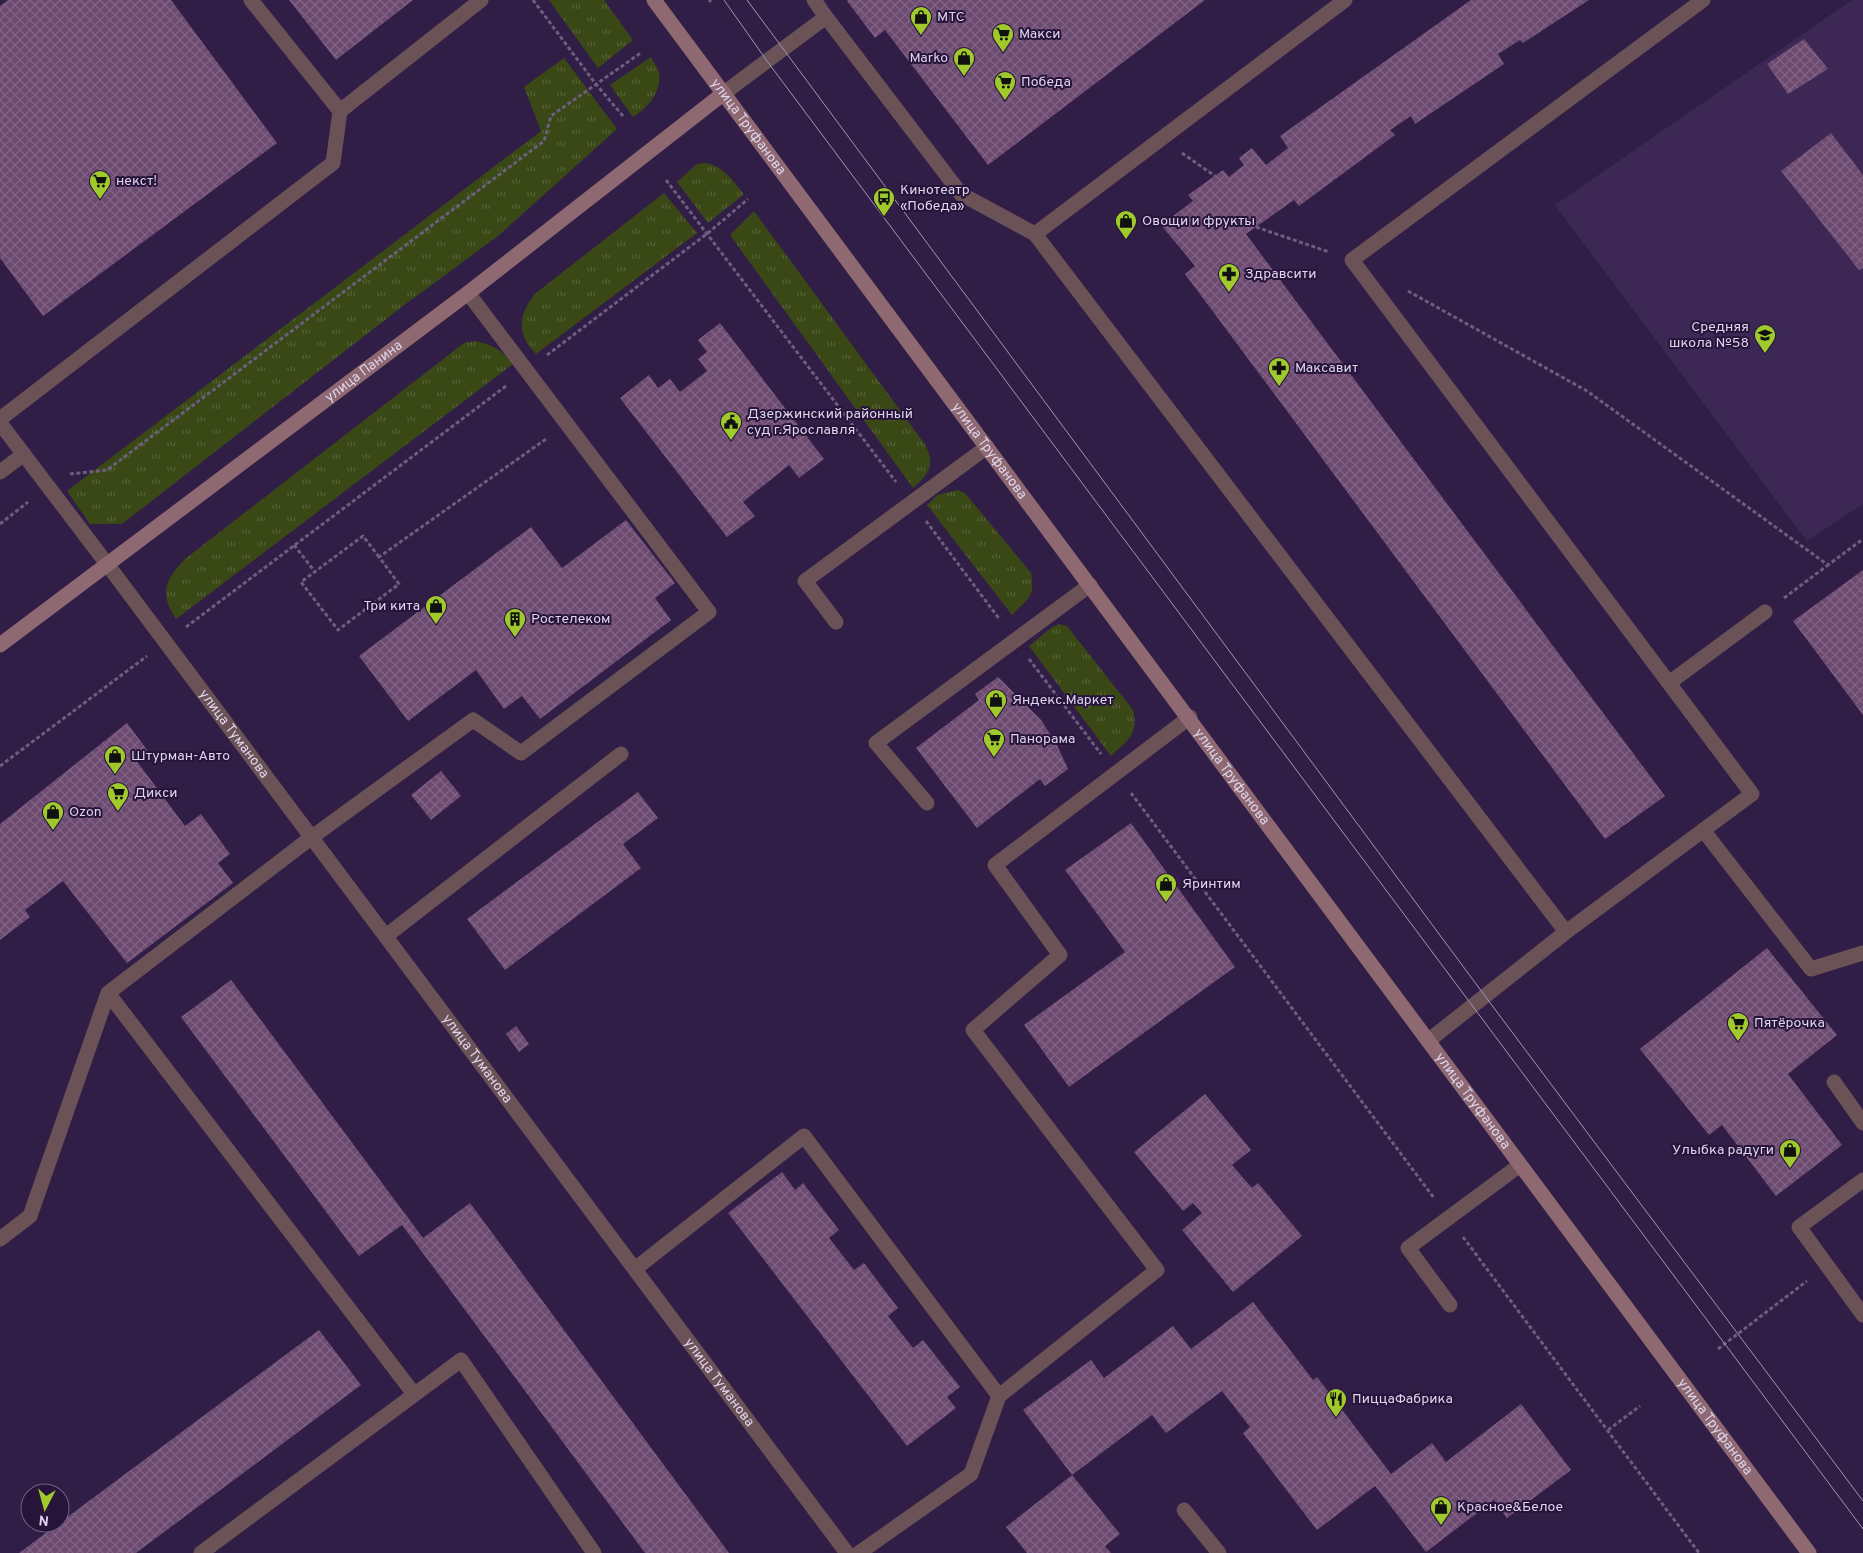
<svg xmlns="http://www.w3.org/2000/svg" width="1863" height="1553" font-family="Overpass,sans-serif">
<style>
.built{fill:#3d2855}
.grass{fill:url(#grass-tufts)}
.building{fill:url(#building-cross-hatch)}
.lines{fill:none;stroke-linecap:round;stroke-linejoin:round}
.path{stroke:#6d5e80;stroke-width:3;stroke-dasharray:4 2.5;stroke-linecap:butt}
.lane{stroke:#6a5257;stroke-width:15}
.street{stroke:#6a5257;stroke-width:15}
.secondary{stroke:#8e6971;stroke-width:15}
.tram{stroke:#a395b4;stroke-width:1}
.labels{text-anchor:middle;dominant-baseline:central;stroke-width:4;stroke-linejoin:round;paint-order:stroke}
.poi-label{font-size:14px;fill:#dfd5ee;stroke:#27143b;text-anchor:start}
.street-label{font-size:14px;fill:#dfd5ee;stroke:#27143b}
</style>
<defs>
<pattern id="grass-tufts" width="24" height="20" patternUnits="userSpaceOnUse" patternTransform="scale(1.25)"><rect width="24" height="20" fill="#394815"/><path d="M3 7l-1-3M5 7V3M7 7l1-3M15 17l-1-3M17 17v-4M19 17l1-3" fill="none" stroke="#556237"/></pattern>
<pattern id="building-cross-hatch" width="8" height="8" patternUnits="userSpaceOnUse" patternTransform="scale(1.25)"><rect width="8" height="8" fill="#6d4a70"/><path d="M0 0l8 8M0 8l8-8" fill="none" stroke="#816385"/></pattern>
</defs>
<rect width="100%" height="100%" fill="#311e46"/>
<path class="built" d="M1852 0H1863V504L1807 541 1555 205Z"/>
<path class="grass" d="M549 0H604L633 40 598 68Z
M651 57C653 62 658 67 659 72 662 91 648 108 633 117L610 85Z
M564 58 617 129 498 236 403 306 122 524H90L67 491 541 131 524 87Z
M705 163C724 166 732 180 744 194L708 223 677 182 697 164Z
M664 193 697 233 536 354C516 333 518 315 536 293Z
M754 211 924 443C936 464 930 473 913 488L730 235Z
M476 341C493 345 502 350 513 364L176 619C159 594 165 580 185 559L464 343Z
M958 490 965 493 1031 573C1036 597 1027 599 1012 615L927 505 937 495Z
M1059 624 1067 626 1133 710C1139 734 1128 740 1111 756L1029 646 1052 627Z"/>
<path class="building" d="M8 0H171L277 143 43 316 0 258V6Z
M289 0H413L336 60Z
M848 0H1205L988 165 885 30 875 38 847 1Z
M1471 0H1589L1523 43 1520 40 1498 54 1504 64 1415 124 1411 116 1390 130 1395 135 1299 206 1294 200 1246 234 1665 796 1605 839 1185 274 1195 266 1161 225 1193 201 1188 195 1223 170 1229 177 1244 165 1239 158 1252 148 1266 165 1288 148 1280 136Z
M1804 39 1828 69 1788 94 1767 64Z
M1831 133 1863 175V268L1859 270 1781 171Z
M720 323 824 459 799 478 789 465 743 502 755 516 727 537 620 398 649 375 658 388 670 379 680 392 707 371 698 359 707 352 698 340Z
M626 520 675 583 655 598 671 620 540 719 522 696 504 709 476 670 408 721 359 656 531 527 562 568Z
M1863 570V715L1793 621Z
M998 677 1041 720 1057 745 1068 769 1045 786 1040 779 977 828 916 748 979 700 975 694Z
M127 723 148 751 136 760 185 826 201 814 230 854 218 863 233 883 127 963 63 881 25 910 30 917 0 940V824Z
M441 771 461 796 431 820 411 795Z
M638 792 658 818 623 844 641 868 505 970 467 919Z
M1131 823 1235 967 1069 1087 1024 1025 1125 952 1065 870Z
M1767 948 1837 1035 1788 1074 1842 1145 1776 1196 1722 1125 1709 1135 1640 1049Z
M231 980 423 1238 470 1203 729 1553H645L402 1225 359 1256 181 1017Z
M516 1026 529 1044 519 1052 506 1034Z
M1205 1094 1251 1150 1232 1165 1252 1188 1258 1183 1302 1236 1233 1292 1182 1230 1202 1213 1193 1203 1183 1211 1134 1152Z
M782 1172 795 1190 803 1183 839 1230 829 1238 854 1270 864 1263 898 1308 888 1316 913 1348 923 1340 960 1387 947 1397 956 1408 907 1446 728 1213Z
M1253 1302 1313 1380 1317 1377 1391 1474 1432 1443 1446 1462 1521 1404 1571 1470 1507 1518 1494 1500 1426 1552 1375 1486 1317 1530 1243 1433 1250 1427 1222 1391 1166 1433 1152 1415 1072 1475 1023 1410 1091 1360 1104 1378 1173 1326 1191 1349Z
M319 1330 361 1385 136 1553H19Z
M1072 1475 1120 1534 1105 1546 1111 1553H1027L1006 1527Z"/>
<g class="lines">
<path class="path" d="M533 0 595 83 623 116
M709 2 711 0
M1182 153 1215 176
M666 180 896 482
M1256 227 1329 252
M1408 291 1587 391 1828 565 1863 539
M547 355 708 233 748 199
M70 474 107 470 544 141 551 116 642 52
M926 521 1000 620
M0 524 28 502
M294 545 315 572
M379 557 363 536 301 582 338 630 399 584 379 557 546 439
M1784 598 1828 565
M186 627 506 386
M1029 659 1101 754
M0 766 147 656
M1131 793 1434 1198
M1463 1237 1699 1553
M1718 1349 1807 1281
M1608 1430 1640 1406"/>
<path class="lane" d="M251 0 340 111
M1345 0 1035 234 1566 932 1428 1041
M826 17 961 194 1035 234
M724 93 826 17 814 0
M0 419 333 163 340 111 481 0
M0 423 107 564
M0 472 24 454
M836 622 805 581 987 447
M1669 683 1765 612
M927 803 876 743 1090 585
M1703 830 1811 969 1863 953
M1566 932 1752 794 1352 260 1703 0
M386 936 621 754
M1834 1082 1863 1123
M1863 1180 1799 1227 1863 1315
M0 1239 30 1216 108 993
M635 1269 804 1136 999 1396 971 1474 859 1553
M1450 1305 1408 1248 1520 1165
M414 1394 108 993 312 837 473 720 521 753 709 612 468 293
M999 1396 1157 1270 973 1030 1060 955 995 865 1190 717
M1184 1510 1219 1553
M201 1553 461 1360 594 1553"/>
<path class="street" id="s1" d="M107 564 847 1553"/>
<g class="secondary">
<path id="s2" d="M654 0 1809 1553"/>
<path id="s3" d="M0 645 468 293 724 93"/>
</g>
<path class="tram" d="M724 0 767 61 1863 1529
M747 0 1485 996 1863 1501"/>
</g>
<defs>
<g id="shop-pin" transform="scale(1.125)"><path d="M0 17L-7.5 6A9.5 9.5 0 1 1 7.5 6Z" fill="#a0c92c" stroke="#27143b"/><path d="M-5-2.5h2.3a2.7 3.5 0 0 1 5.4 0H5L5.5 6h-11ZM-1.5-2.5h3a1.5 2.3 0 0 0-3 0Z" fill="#111"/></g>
<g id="supermarket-pin" transform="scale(1.125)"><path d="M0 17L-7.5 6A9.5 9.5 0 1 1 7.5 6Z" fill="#a0c92c" stroke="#27143b"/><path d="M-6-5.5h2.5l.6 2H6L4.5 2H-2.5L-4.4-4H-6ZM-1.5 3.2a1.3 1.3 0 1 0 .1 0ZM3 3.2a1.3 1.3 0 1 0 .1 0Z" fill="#111"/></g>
<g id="bus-pin" transform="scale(1.125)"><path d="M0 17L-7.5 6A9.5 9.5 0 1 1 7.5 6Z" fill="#a0c92c" stroke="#27143b"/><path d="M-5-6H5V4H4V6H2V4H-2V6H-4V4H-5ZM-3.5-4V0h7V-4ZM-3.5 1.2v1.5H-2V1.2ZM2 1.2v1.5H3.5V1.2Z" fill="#111"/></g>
<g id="pharmacy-pin" transform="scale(1.125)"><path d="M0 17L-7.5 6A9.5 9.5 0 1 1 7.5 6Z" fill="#a0c92c" stroke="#27143b"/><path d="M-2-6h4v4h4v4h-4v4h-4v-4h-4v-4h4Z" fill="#111"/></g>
<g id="school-pin" transform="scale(1.125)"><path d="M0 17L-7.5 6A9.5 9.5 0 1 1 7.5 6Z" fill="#a0c92c" stroke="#27143b"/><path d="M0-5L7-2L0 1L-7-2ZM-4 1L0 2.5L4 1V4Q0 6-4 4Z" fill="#111"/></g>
<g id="civic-pin" transform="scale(1.125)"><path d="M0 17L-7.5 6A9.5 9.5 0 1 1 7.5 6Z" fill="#a0c92c" stroke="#27143b"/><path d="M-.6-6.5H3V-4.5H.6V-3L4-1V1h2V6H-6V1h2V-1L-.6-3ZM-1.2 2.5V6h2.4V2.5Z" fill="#111"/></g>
<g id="building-pin" transform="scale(1.125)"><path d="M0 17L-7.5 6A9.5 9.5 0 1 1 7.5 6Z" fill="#a0c92c" stroke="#27143b"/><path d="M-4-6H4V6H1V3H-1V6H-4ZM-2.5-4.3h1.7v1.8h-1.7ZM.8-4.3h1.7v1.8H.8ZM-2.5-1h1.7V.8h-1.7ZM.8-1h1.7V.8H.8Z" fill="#111"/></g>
<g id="restaurant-pin" transform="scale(1.125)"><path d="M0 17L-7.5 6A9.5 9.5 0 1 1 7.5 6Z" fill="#a0c92c" stroke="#27143b"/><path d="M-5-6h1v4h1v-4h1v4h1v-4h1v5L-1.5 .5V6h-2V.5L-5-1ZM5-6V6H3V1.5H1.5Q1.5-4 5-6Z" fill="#111"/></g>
</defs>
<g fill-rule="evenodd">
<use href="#shop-pin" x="921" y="17"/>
<use href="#supermarket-pin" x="1003" y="34"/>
<use href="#shop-pin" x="964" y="58"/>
<use href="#supermarket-pin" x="1005" y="82"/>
<use href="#supermarket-pin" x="100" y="181"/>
<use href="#bus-pin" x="884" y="198"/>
<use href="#shop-pin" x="1126" y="221"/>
<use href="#pharmacy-pin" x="1229" y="274"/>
<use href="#school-pin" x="1765" y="335"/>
<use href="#pharmacy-pin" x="1279" y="368"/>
<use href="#civic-pin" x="731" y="422"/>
<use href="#shop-pin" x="436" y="606"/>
<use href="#building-pin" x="515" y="619"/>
<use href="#shop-pin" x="996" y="700"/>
<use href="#supermarket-pin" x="994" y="739"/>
<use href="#shop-pin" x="115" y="756"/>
<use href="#supermarket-pin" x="118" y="793"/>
<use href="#shop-pin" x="53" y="812"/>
<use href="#shop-pin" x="1166" y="884"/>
<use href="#supermarket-pin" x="1738" y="1023"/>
<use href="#shop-pin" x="1790" y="1150"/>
<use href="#restaurant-pin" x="1336" y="1399"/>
<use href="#shop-pin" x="1441" y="1507"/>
</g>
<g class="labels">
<g class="poi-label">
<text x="937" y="17">МТС</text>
<text x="1019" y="34">Макси</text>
<text x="948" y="58" text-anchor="end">Marko</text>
<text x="1021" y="82">Победа</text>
<text x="116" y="181">некст!</text>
<text x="900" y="190">Кинотеатр<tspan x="900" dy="16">«Победа»</tspan></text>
<text x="1142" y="221">Овощи и фрукты</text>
<text x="1245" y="274">Здравсити</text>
<text x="1749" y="327" text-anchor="end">Средняя<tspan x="1749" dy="16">школа №58</tspan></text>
<text x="1295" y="368">Максавит</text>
<text x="747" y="414">Дзержинский районный<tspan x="747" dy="16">суд г.Ярославля</tspan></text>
<text x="420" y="606" text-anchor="end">Три кита</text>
<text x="531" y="619">Ростелеком</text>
<text x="1012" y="700">Яндекс.Маркет</text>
<text x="1010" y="739">Панорама</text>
<text x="131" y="756">Штурман-Авто</text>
<text x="134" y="793">Дикси</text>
<text x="69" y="812">Ozon</text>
<text x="1182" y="884">Яринтим</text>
<text x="1754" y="1023">Пятёрочка</text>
<text x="1774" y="1150" text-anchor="end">Улыбка радуги</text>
<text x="1352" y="1399">ПиццаФабрика</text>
<text x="1457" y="1507">Красное&amp;Белое</text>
</g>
<g class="street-label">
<text stroke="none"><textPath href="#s2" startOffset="158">улица Труфанова</textPath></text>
<text stroke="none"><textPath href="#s3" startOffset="455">улица Панина</textPath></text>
<text stroke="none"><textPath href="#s2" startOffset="562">улица Труфанова</textPath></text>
<text stroke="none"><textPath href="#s1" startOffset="212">улица Туманова</textPath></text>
<text stroke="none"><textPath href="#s2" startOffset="968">улица Труфанова</textPath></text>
<text stroke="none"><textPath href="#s1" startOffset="618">улица Туманова</textPath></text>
<text stroke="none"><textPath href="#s2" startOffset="1372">улица Труфанова</textPath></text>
<text stroke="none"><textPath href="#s1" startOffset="1022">улица Туманова</textPath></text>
<text stroke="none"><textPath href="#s2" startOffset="1778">улица Труфанова</textPath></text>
</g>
</g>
<g transform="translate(45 1508) rotate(186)"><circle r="24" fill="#27143b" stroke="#716183"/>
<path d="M0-4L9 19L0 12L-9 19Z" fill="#a0c92c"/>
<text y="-8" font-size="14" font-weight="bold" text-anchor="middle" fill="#dfd5ee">N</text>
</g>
</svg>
